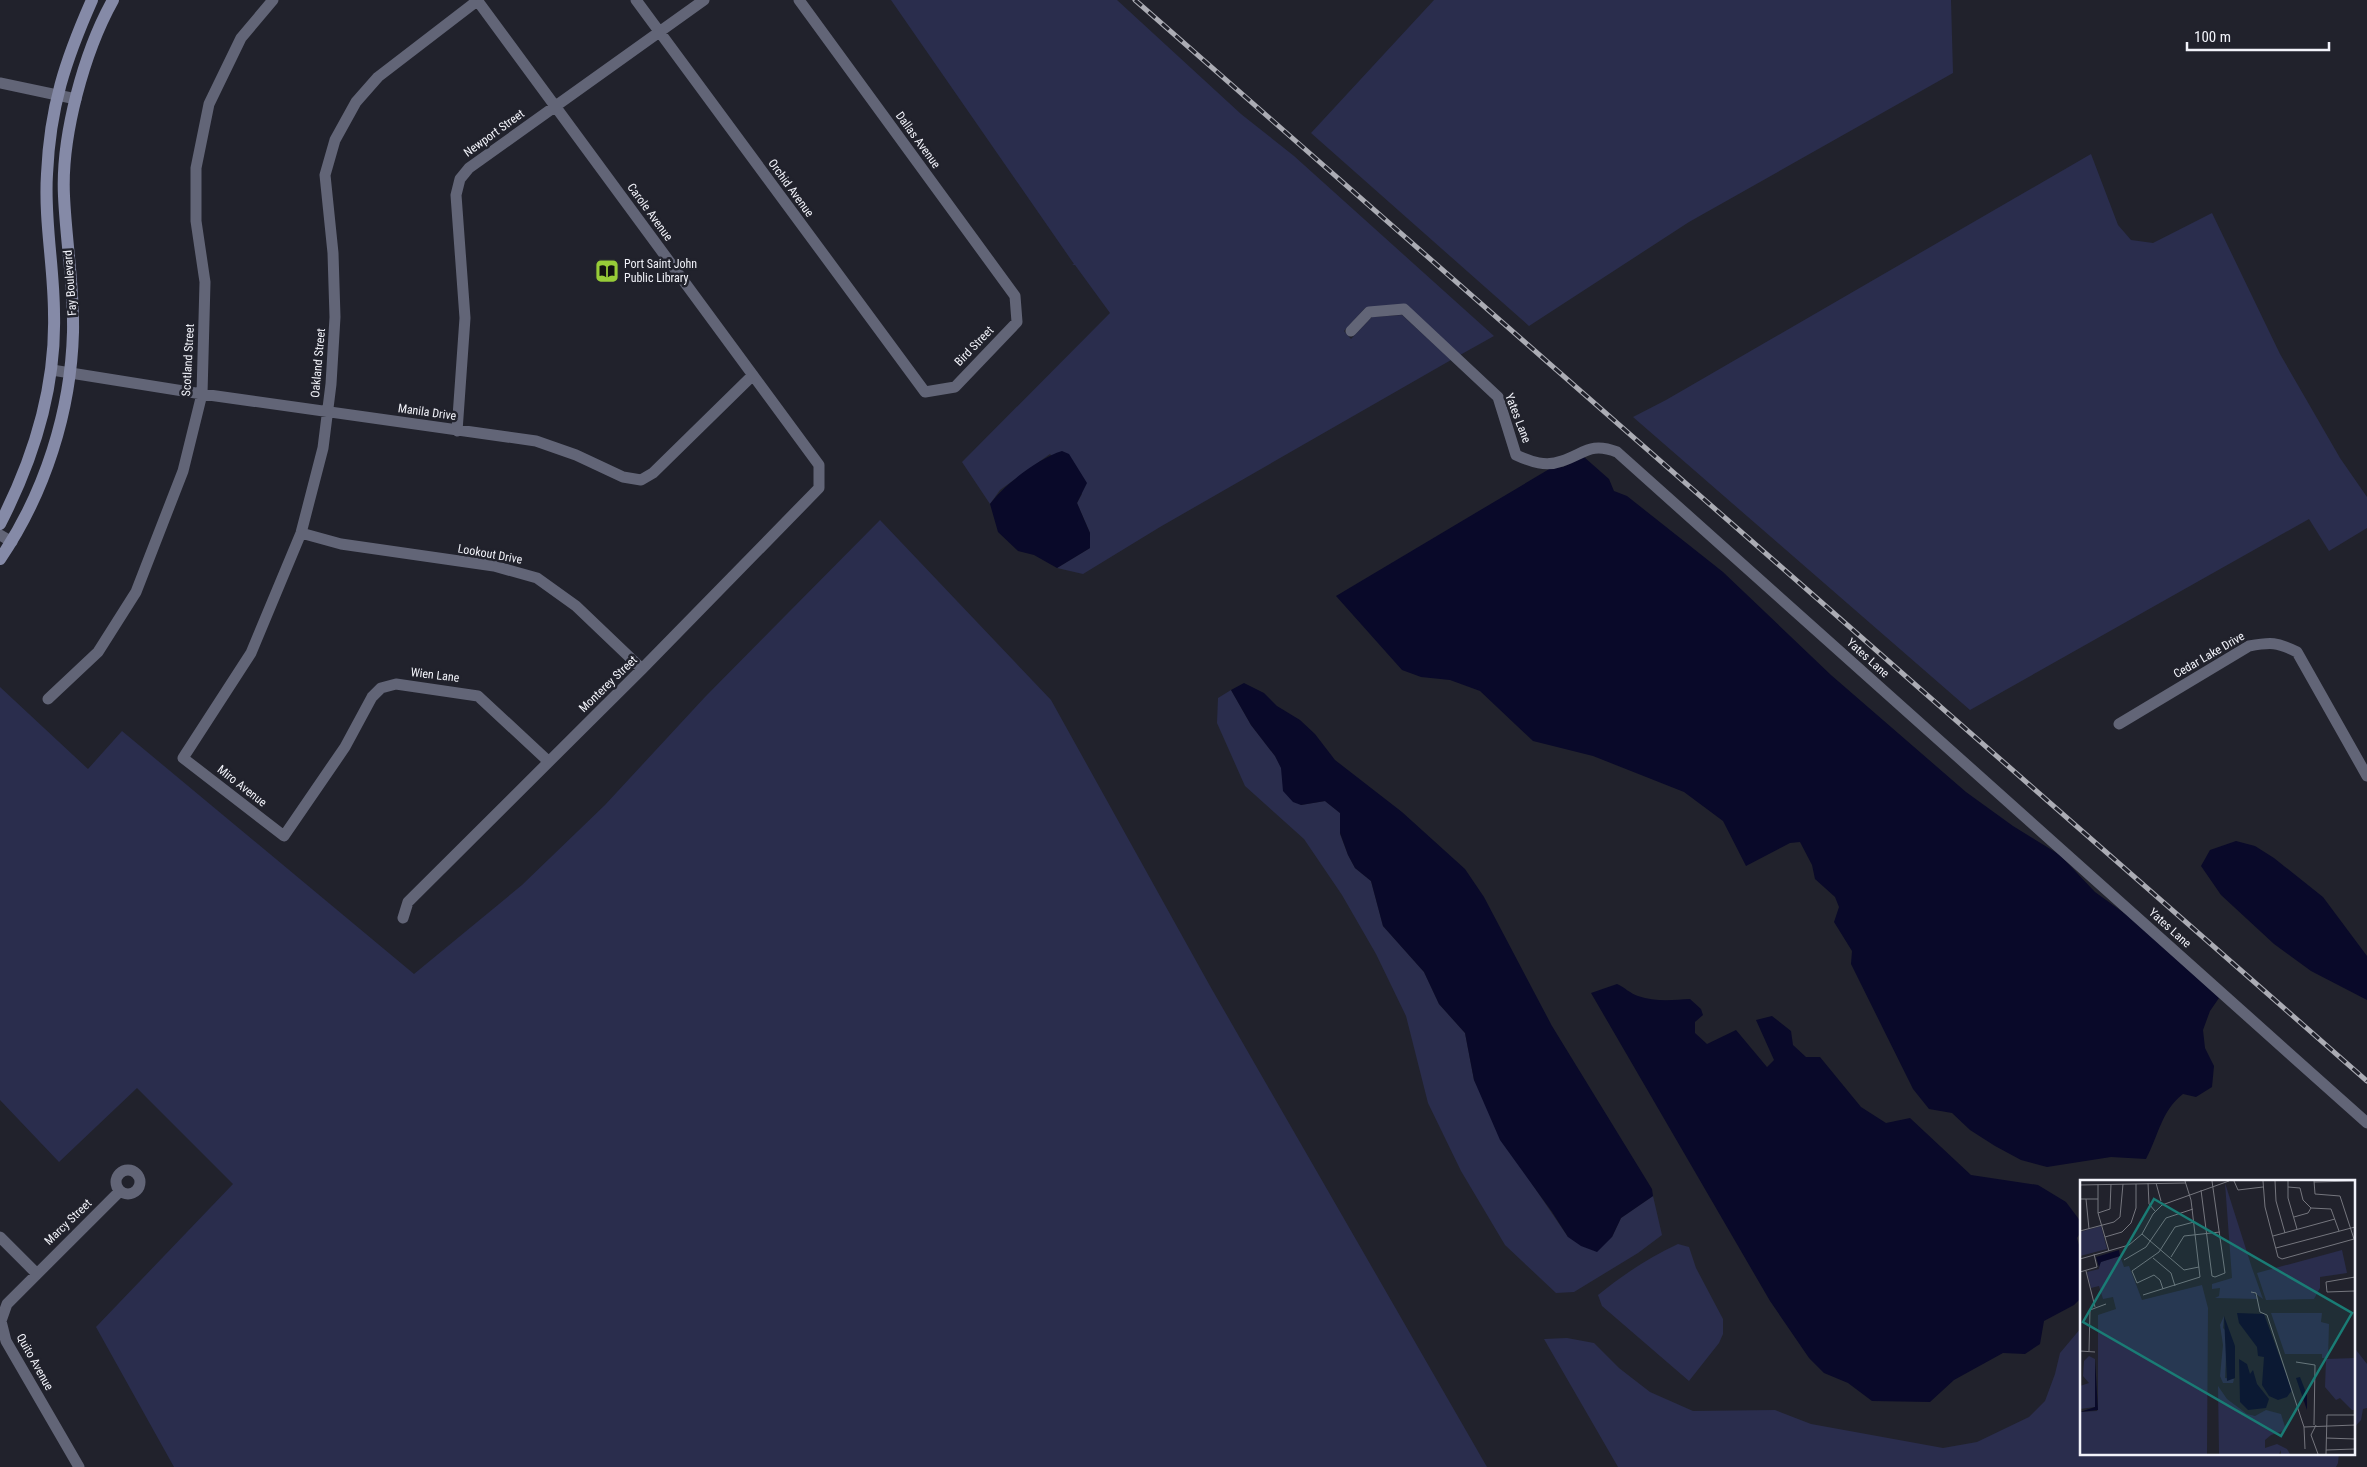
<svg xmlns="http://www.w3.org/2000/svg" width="2367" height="1467" font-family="'Roboto Condensed',sans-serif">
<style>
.green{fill:#2a2d4d}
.water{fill:#090929}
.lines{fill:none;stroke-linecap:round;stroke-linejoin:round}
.street{stroke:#626577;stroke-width:11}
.secondary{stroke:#858aa7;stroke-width:12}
.rail-casing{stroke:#abacb4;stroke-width:5}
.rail{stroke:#21222c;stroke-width:3;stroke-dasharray:9;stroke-linecap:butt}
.labels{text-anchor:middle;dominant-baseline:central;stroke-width:5;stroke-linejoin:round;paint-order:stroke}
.street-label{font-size:12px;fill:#f2f3fa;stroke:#21222c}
.poi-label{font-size:12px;fill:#f2f3fa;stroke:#21222c;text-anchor:start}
.inset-road{fill:none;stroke:#75767e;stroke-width:1}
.view{fill:#1a7c75;fill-opacity:0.15;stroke:#1a7c75;stroke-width:2.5}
.inset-edge{fill:none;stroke:#f2f3fa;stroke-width:2.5}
</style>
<rect width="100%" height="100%" fill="#21222c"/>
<path class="green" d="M891 0H1117L1241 114 1294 156 1494 336 1460 355 1403 304 1365 308 1344 331 1351 339 1372 317 1402 315 1451 360 1160 527 1083 574 1057 568 1090 548V533L1077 503 1082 494 1050 454 1000 490 990 504 962 462 1110 313 1075 265H1072L1074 264Z
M1434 0H1951L1953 73 1689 222 1529 326 1311 133Z
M2091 154 2118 225 2131 240 2153 243 2212 213 2280 354 2340 458 2367 497V528L2329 551 2309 519 1970 710 1633 417 1666 400Z
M880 520 1051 700 1210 986 1487 1467H174L96 1327 233 1184 137 1088 59 1162 0 1100V687L88 769 122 731 414 974 522 885 605 805 705 697Z
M1231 690 1251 725 1275 756 1301 805 1325 801 1340 813V834L1348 855 1355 868 1371 881 1383 926 1424 972 1439 1004 1465 1033 1474 1080 1530 1181 1568 1237H1612L1621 1218 1653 1196 1662 1235 1638 1253 1574 1292 1556 1293 1505 1245 1461 1171 1428 1103 1406 1016 1376 954 1342 895 1304 839 1245 786 1217 723 1218 698Z
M1678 1244 1689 1247 1696 1268 1723 1319V1334L1719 1343 1689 1381 1602 1306 1598 1295C1623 1275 1649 1257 1678 1244Z
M2081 1328V1453H2339L2338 1463 2336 1467H1618L1544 1339 1567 1338 1594 1343 1619 1368 1650 1392 1693 1411 1775 1410 1811 1424 1943 1448 1977 1442 2029 1417 2045 1401 2055 1374 2060 1353Z
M2353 1346 2367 1364V1408L2363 1409 2361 1420 2353 1429Z"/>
<path class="water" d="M1062 451 1069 454 1087 483 1077 503 1090 533V548L1057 568 1034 555 1018 551 998 532 990 504C1005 484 1039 458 1062 451Z
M1584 457 1609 479 1614 491 1627 496 1723 572 1831 675 1966 792 2013 826 2060 855 2095 892 2131 918 2219 998 2210 1011 2203 1030 2205 1048 2214 1066 2212 1087 2196 1097 2183 1094C2161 1111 2159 1135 2146 1159L2111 1157 2047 1167 2021 1160 1995 1146 1970 1130 1952 1113 1929 1109 1913 1089 1851 964 1852 951 1834 922 1839 907 1835 897 1815 879 1812 865 1800 842 1790 843 1746 866 1723 821 1684 792 1593 756 1533 741 1480 691 1450 680 1421 677 1402 670 1336 596 1551 468 1563 467Z
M1244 683 1264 693 1277 706 1300 720 1315 734 1335 760 1402 812 1465 869 1484 897 1552 1026 1652 1189 1653 1196 1621 1218 1612 1237 1597 1252 1581 1246 1568 1237 1552 1212 1500 1140 1474 1080 1465 1033 1439 1004 1424 972 1383 926 1371 881 1355 868 1348 855 1340 833V813L1325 801 1301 805 1293 802 1283 791 1281 768 1275 756 1251 725 1231 690Z
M2236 841 2255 846 2274 858 2323 897 2367 956V1000L2311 971 2274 944 2221 895 2201 866 2210 850Z
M1617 984C1624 987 1631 994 1638 996 1655 1002 1673 1000 1690 999L1701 1009 1703 1015 1695 1022V1033L1707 1044 1736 1030 1767 1067 1774 1060 1756 1020 1772 1016 1791 1031 1793 1045 1806 1057H1820L1861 1107 1886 1123 1910 1118 1971 1175 2038 1185 2066 1202 2081 1222V1232L2077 1238 2081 1252V1298L2074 1305 2044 1321 2040 1344 2025 1354 2003 1353 1954 1380 1930 1402 1872 1401 1848 1383 1824 1373 1809 1358 1770 1301 1591 993Z"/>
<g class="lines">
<path class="street" d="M636 0 925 392 955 387 1017 322 1015 296 799 0
M477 1 378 77 356 102 335 140 325 175 333 253 335 317 331 384 323 448 301 533 251 653 183 758 284 836 345 747 372 697 381 688 396 684 478 696 548 761
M0 83 76 99
M1351 331 1369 312 1404 309 1498 397 1516 455C1531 462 1546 467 1562 461 1585 453 1591 442 1617 452L2367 1123
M52 370 202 394 536 441 576 455 623 477 641 480 653 473 753 375
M457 431 465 318 456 195 460 179 469 168 704 0
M301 533 341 544 494 566 537 578 576 606 642 669
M0 535 12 542
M48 699 98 652 136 592 183 471 202 394 205 282 196 221V168L209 104 241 38 273 0
M2119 724 2249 646C2271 642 2277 642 2297 652L2367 776
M403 918 408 902 642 669 819 488V465L477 0
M116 1182a12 12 0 1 1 24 0a12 12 0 1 1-24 0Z
M0 1237 36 1273
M79 1467 6 1341 1 1321 7 1304 120 1191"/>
<path class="secondary" d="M0 524C34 458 56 388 54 314 54 267 44 221 47 174 50 107 65 61 92 0
M0 559C45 493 71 411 73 332 74 286 66 241 64 196 61 136 84 52 113 0"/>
<g class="rail-casing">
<path id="rail" d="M1135 0 2367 1081"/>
</g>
<use href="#rail" class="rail"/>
</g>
<defs>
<g id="library-square" transform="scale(1.25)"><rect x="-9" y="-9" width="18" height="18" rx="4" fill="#97cc38" stroke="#21222c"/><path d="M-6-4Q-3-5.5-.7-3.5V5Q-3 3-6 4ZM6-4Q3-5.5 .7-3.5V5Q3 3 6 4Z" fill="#111"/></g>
</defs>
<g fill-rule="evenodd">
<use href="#library-square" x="607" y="271"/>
</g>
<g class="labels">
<g class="street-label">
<text transform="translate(494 133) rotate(-36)">Newport Street</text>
<text transform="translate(918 140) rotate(54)">Dallas Avenue</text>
<text transform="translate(791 188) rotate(54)">Orchid Avenue</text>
<text transform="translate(650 212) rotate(54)">Carole Avenue</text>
<text transform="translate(70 283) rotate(-94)">Fay Boulevard</text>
<text transform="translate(974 346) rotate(-46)">Bird Street</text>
<text transform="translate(188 360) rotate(-87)">Scotland Street</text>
<text transform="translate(318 363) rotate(-85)">Oakland Street</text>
<text transform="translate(427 412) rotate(8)">Manila Drive</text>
<text transform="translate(1518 418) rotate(69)">Yates Lane</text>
<text transform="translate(490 554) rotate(10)">Lookout Drive</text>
<text transform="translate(2209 655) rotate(-30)">Cedar Lake Drive</text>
<text transform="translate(1868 658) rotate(42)">Yates Lane</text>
<text transform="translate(435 675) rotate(7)">Wien Lane</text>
<text transform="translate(608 684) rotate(-44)">Monterey Street</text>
<text transform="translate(242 786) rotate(38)">Miro Avenue</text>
<text transform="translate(2170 928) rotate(42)">Yates Lane</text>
<text transform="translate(68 1222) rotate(-44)">Marcy Street</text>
<text transform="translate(35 1362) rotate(61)">Quito Avenue</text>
</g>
<g class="poi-label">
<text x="624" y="264">Port Saint John<tspan x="624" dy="14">Public Library</tspan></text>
</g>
</g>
<g transform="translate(2080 1180)">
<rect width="275" height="275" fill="#21222c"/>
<path d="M145 3 172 88 183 119 173 112 178 119 135 118 139 116 140 108 132 109V104L152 98ZM21 46 27 69 0 76V52ZM262 70 267 93 240 97V108L234 119 186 120 177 93ZM40 76 44 87 49 86 62 120 122 105 128 128 127 274H0V232L17 231 18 225V135L36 129 33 117 23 119 19 106 11 108 7 92 19 89 20 82ZM191 133H242L241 142 249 144 248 178H242V174H205ZM144 136 143 148 147 152 145 198 154 199 153 203H143L140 196 143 165 140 145ZM9 176 15 179V227L0 229V206L9 203 3 196 4 181ZM275 178V230H272L260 218 256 220 245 207 246 179ZM138 206 147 219 167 234 175 236 186 230 201 234 206 250 191 255 185 260V268L197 264 207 269 210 274H201V270L199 274H139Z" fill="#2a2d4d"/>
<path d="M39 70 40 76 21 82 19 87 16 77ZM157 133 184 134 212 210 207 217 198 220 189 216 182 205 184 177 178 176 177 167 159 143ZM144 136 155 166V198L147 201ZM15 179 18 230 0 232 15 227ZM159 179 167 184 170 194 173 190 177 204 189 219 186 228 168 230 160 222ZM220 197 227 215V230L217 201 216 198Z" fill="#090929"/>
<path class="inset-road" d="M154 1 158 10 183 7M183 1 185 27 198 77 202 79 274 59 260 16 235 14 234 1M195 1 196 21 205 53M208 1V18L217 49M234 2 275 1M68 3 69 24 75 31M76 3 81 21M18 4V33L29 71M0 5 106 3M208 7 220 8 223 20 231 28 251 29 259 51M121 10 132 96 135 97 145 93 132 1M0 19H18M6 19 9 49M18 33 30 29 31 4M214 37 228 33 231 28M0 51 34 42 40 37 43 4M62 54 104 90 119 87M193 56 255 39M25 57 42 52 51 43 56 28V4M196 68 275 47M91 77 104 56 140 52M73 78 91 93 95 106M0 79 49 65 62 54 73 34 82 25 149 1M44 80 66 67 86 38 113 29M6 91 15 127M0 92 17 87 14 74M275 97 246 102 247 112 275 111M83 109 80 100 74 95 57 103 52 91 79 72 95 47 114 42M171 112 176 113 180 132 187 135 224 247 225 269M63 115 120 97 111 20 105 1M0 171 15 172M9 171 10 130 26 124M216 182 235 185 234 245M236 245 231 255 238 274M224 247 275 245M246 258 275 259M246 270 275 269M246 274 247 235H275"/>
<path class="view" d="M74 19 272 133 201 256 3 142Z"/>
<rect width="275" height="275" class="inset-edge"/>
</g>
<path d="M2187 42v8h142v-8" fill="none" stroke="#f2f3fa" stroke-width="2.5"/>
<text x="2194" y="42" font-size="15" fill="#f2f3fa" stroke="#21222c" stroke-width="4" paint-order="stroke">100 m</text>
</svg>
